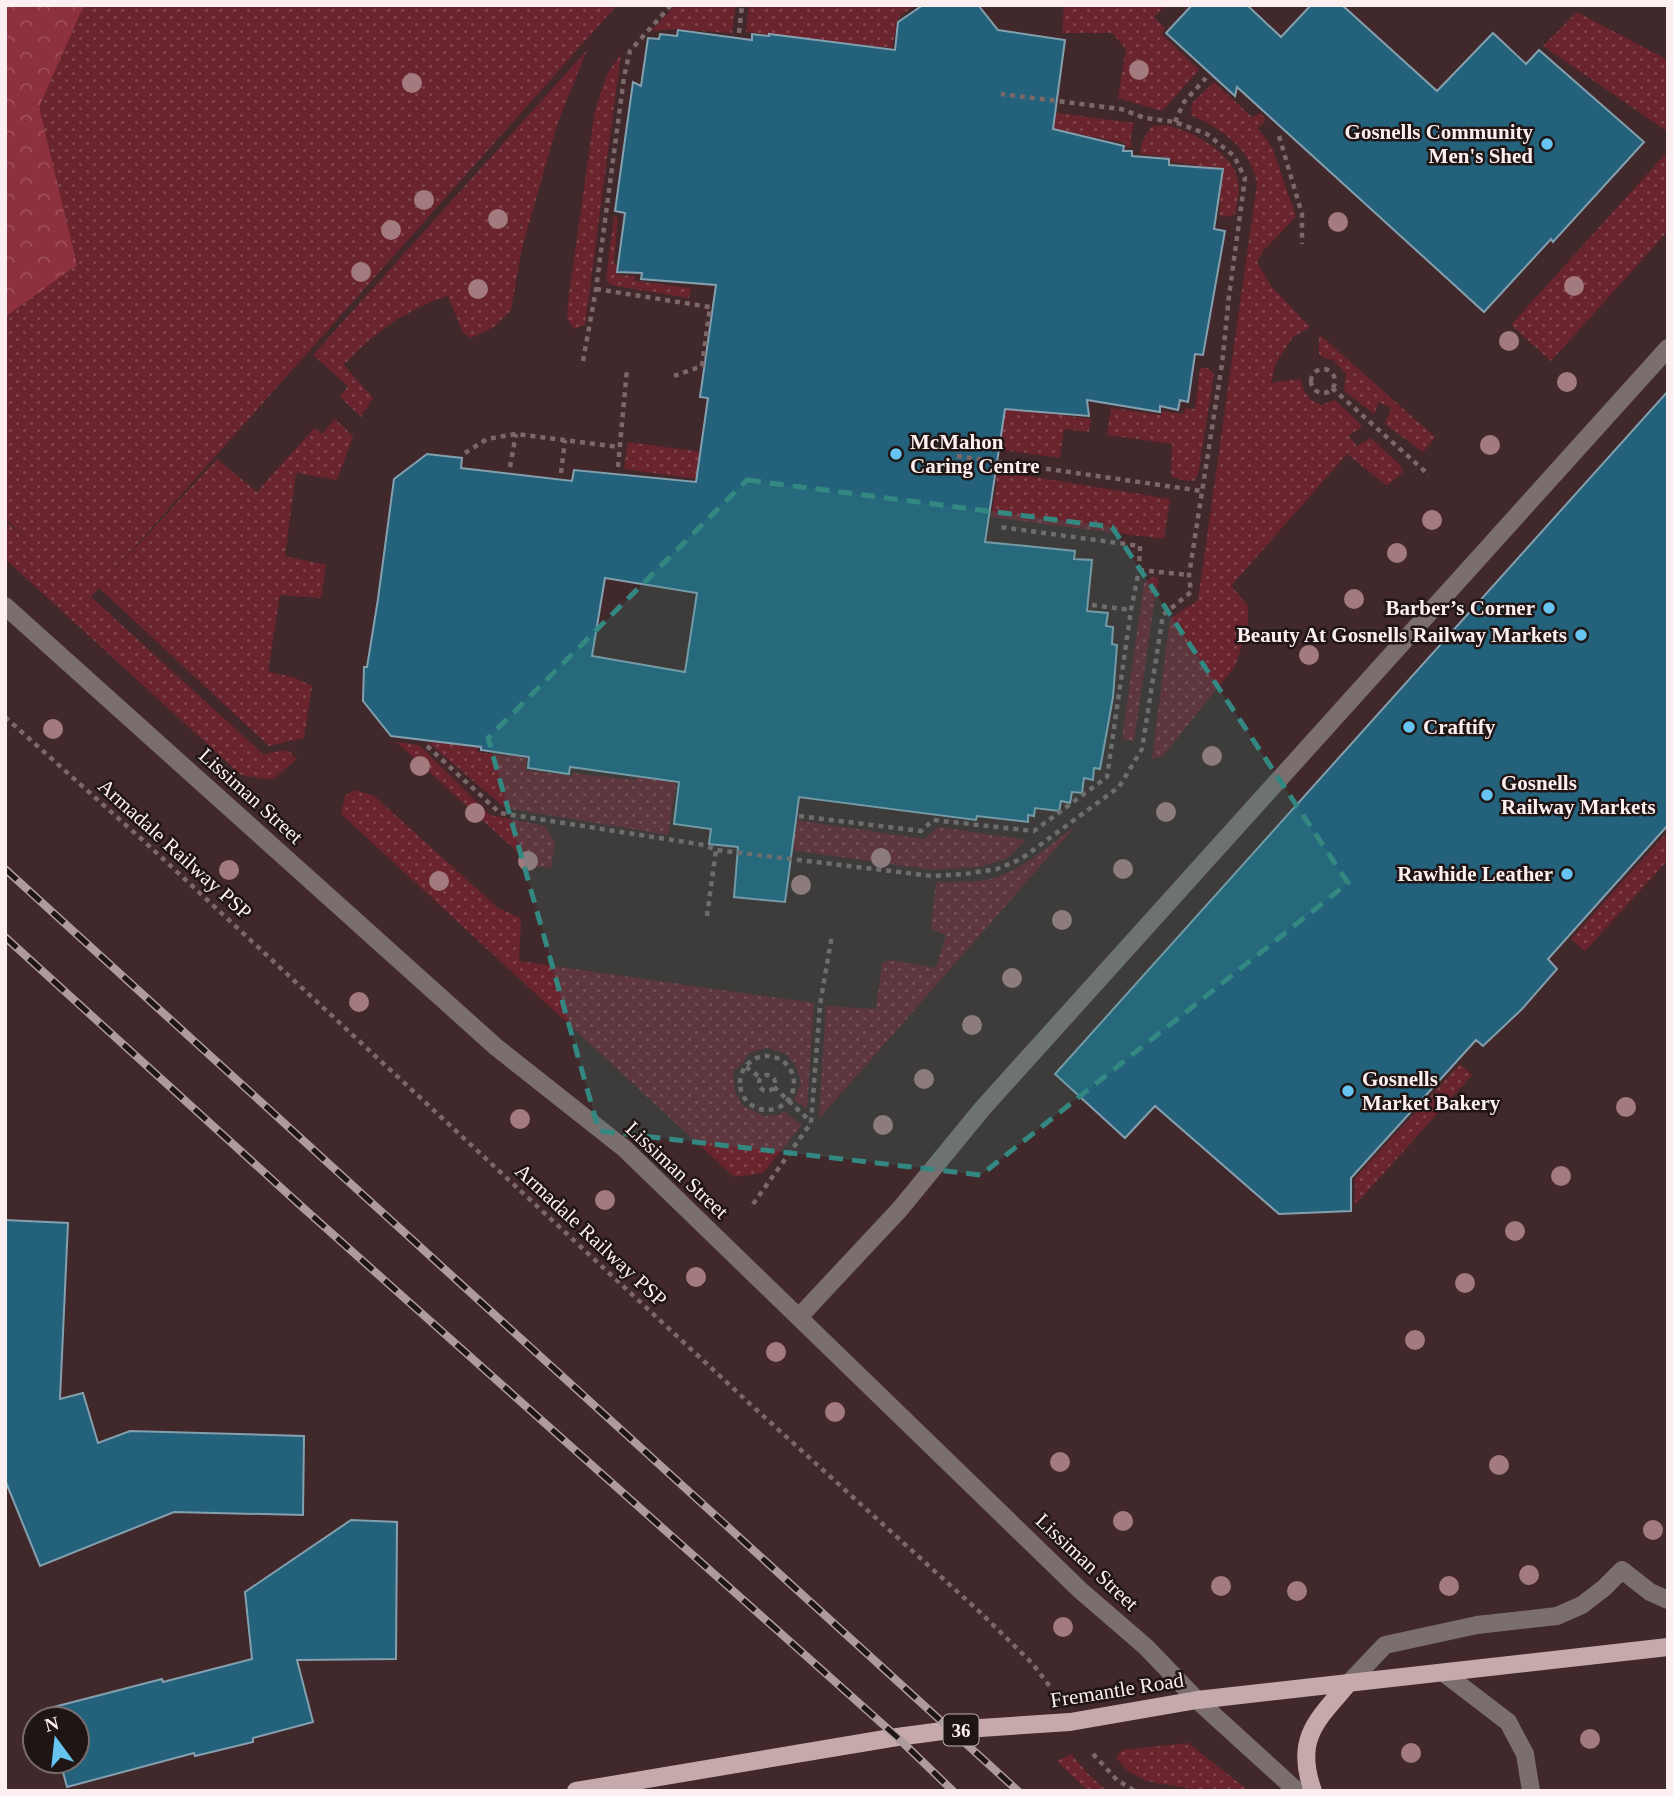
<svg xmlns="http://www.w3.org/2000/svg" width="1673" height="1796" font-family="'Times New Roman',serif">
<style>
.grass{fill:url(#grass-dots)}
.forest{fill:url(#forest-crowns)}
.building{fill:#24617b;stroke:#84a0af;stroke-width:2;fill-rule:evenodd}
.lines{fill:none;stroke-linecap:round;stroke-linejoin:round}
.path{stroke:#7c6769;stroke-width:4.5;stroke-dasharray:5 5;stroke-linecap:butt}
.lane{stroke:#7b6e6e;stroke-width:18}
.street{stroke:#7b6e6e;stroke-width:18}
.primary{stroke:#c6aaab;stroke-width:18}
.rail-casing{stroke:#ae9b9d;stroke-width:8}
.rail{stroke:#201515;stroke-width:5;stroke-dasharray:16;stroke-linecap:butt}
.tree{fill:#a37a7d}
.marked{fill:#338882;fill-opacity:0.2;stroke:#338882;stroke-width:5;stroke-dasharray:14 9;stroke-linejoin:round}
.poi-dot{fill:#67c4f0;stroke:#201515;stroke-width:2.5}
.labels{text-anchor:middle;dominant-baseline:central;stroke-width:5;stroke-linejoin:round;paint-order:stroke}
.shield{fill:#201515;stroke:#bbaeae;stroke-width:2}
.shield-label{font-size:19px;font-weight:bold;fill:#fdeff0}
.poi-label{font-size:21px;font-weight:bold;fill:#fdeff0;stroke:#201515;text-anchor:end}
.street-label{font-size:21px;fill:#fdeff0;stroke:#201515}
</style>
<defs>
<pattern id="grass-dots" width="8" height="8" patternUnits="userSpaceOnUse" patternTransform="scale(1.75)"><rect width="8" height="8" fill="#69242d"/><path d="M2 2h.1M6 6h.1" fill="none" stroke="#7f444c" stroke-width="1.8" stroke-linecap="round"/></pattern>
<pattern id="forest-crowns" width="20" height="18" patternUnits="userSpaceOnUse" patternTransform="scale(1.75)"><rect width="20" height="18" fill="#8e313e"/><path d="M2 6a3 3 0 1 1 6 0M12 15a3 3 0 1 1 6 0" fill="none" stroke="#9f4f5a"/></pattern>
</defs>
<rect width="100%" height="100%" fill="#41282a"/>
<path class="grass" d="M5 5H617L100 586 217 459 257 492 314 428 322 434 335 419 353 436 337 480 296 473 285 556 326 565 321 598 280 595 268 672 293 677 312 686 304 738 269 746 99 588 91 597 263 754 288 750 297 759 272 780 241 775 5 559V520L32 544 5 518Z
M676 5H736L732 33 673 29 651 31Z
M749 5H915L898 18 892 48 746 32Z
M1064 5H1165L1154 17 1165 28 1162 34 1199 70 1162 111 1118 98 1126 49 1112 33H1062Z
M1577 12 1668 60V132L1543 46Z
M587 50 559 119 522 248 511 310 494 327 471 338 463 333 448 296C404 311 375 331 344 365L373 398 361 417 340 397 348 386 313 355Z
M621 54 585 325 574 329 567 318 568 302 595 110 607 74Z
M1214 82 1252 117 1261 113 1266 120 1258 128 1273 149 1296 217 1264 250 1257 262 1271 286 1310 327 1293 337 1276 363 1271 383 1300 379C1304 393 1307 399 1321 405L1335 400 1362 426 1349 436 1357 446 1371 438 1401 466 1403 472 1387 486 1347 454 1231 586 1248 606V628L1235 666 1162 757 1152 759 1170 619 1198 600 1257 183C1255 176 1253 167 1249 161 1236 138 1214 126 1191 115L1192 103Z
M997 105 1134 123 1131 137 1132 147H1126L1125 143 1074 133 1073 136 1056 134Z
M1152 126C1157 126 1163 125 1169 126 1193 131 1234 154 1238 181 1240 191 1237 204 1235 214L1226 217 1219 215 1222 177 1216 176 1198 168 1197 165 1171 162 1166 157 1140 154C1140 145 1146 133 1152 126Z
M1668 151V231L1551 361 1511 325Z
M614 216 618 217 614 263 620 266 618 275 635 276V281L691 288 689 298 610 285 606 279Z
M1319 334 1435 437 1423 452 1385 424 1391 408 1379 402 1374 414 1344 391 1346 374 1333 360 1324 358 1319 354Z
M1200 368H1208L1214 374 1198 474 1194 481 1182 480 1171 476 1172 444 1107 435 1111 408 1161 415 1163 411 1183 414 1185 408 1195 409Z
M955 401 1091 419 1089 432 1064 429 1060 458 957 444Z
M628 442 702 452 697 479 624 469Z
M954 464 1170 499 1164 539 991 517 997 483 996 477 954 471Z
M1153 577 1158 578 1134 741 1122 739 1144 583Z
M430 740 473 748 476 740H479L477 752 509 756 510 750 527 752 526 770 572 776 573 773 635 780 638 775 678 772 668 835 505 808 431 745Z
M396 742 419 745 490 815 545 826 555 842 551 868 533 866Z
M354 790 373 795 498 908 521 918 519 961 814 1003 807 1109 794 1100 801 1083 796 1066 786 1054 768 1048 749 1053 742 1064 733 1072 735 1091 742 1105 764 1116 778 1115 784 1111 802 1125 763 1173 734 1177 341 814 345 796Z
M789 819 924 839 939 827 1026 840 1008 858 979 867 935 870 796 851 792 845Z
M1077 824 819 1119 826 1006 876 1009 882 964 890 960 936 968 946 935 931 929 936 882C954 882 973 883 991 879 1020 872 1054 842 1077 824Z
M1668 831V860L1585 951 1571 939Z
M1460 1064 1472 1075 1355 1205V1178Z
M1188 1743 1249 1791H1203L1146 1781 1128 1771 1116 1758 1122 1750Z
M1071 1754 1090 1776 1107 1791H1088L1057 1761Z"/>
<path class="forest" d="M5 5H84L39 107 77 265 5 317Z"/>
<path class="building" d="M923 5H978L998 30 1065 40 1053 129 1124 146 1123 151H1132V156L1169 159V165L1223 169 1214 229 1225 231 1203 355 1195 354 1188 402 1180 400 1178 410 1160 406V412L1087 400 1089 416 1005 409 985 542 1075 551 1074 559 1092 560 1087 611 1108 613 1106 626 1113 627 1112 644 1117 645 1113 697 1100 769 1094 768 1093 780 1084 778 1082 793 1072 792 1070 803 1061 801 1059 811 1035 808 1034 816 1028 815V822L977 816 976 820 799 797 785 902 734 897 738 847 709 844 711 829 674 824 679 782 570 767 569 774 528 768 529 757 481 750V747L391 736 363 701 364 667H367L378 599 394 479 427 454 462 458 461 468 572 481 574 470 696 482 708 398 700 397 716 285 641 279 642 273 617 272 625 213 615 211 633 82 641 86 648 38 659 39 660 34 677 36 678 30 752 40V34L769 36V34L895 50 898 22ZM605 578 697 593 685 672 592 656Z
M1192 5H1247L1281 37 1311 5H1342L1437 91 1493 33 1526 64 1539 50 1644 142 1553 242 1551 239 1484 312 1237 87 1235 96 1166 33Z
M1668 391V825L1548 959 1557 969 1522 1009 1483 1046 1476 1040 1351 1178V1211L1279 1214 1155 1106 1125 1138 1055 1074Z
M5 1220 68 1223 60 1399 83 1393 98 1443 130 1431 304 1436 303 1515 174 1512 40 1566 5 1480Z
M351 1520 397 1522 396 1659 297 1660 313 1722 253 1738V1742L195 1756 194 1753 67 1787 60 1761H77V1719H49L46 1709 162 1679 163 1682 252 1659 245 1592Z"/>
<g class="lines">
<path class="path" d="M739 33 742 5
M1175 122 1184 102 1206 78
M1279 136 1302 214V244
M596 289 710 307 702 366 674 376
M583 361 596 289 624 77 630 51 671 5
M1311 381a12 12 0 1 1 24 0a12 12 0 1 1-24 0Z
M1332 388 1429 475
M465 453 487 439 516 434 619 447
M957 456 1202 491
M510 467 516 434
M618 467 627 369
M561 473 565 440
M1139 570 1189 575
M1092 605 1131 610
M5 717 147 844 749 1403 982 1614 1032 1663 1051 1688
M427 746 500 813 704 845 716 850 932 876 965 874 997 869 1021 859 1119 787 1142 749 1163 615 1191 592 1189 575 1222 364 1229 296 1245 178 1234 156 1207 134 1175 122 1145 118 1121 109 1001 94
M799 816 921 831 933 820 1034 831 1107 777 1131 610 1139 570 1140 546 1000 527
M707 916 716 850
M740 1083a27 27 0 1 1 54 0a27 27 0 1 1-54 0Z
M746 1067 761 1078
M759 1083a8 8 0 1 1 16 0a8 8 0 1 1-16 0Z
M774 1087 811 1122
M753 1204 811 1123 820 1005 832 935
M1093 1754 1117 1780 1135 1791"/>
<path class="lane" d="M799 1317 900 1209 982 1109 1668 348
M1348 1684 1385 1645 1477 1625 1557 1616 1582 1605 1604 1588 1622 1570 1650 1592 1668 1600"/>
<path class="street" d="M5 606 496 1047 625 1149 1080 1590 1146 1647 1197 1700 1297 1791
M1444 1673 1508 1722 1525 1754 1531 1791"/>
<path class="primary" d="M576 1791 897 1737 950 1730 1070 1722 1197 1700 1668 1647
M1313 1791C1294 1739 1317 1720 1348 1684"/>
<g class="rail-casing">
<path id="rail" d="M5 869 1018 1791
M5 937 300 1205 897 1737 953 1791"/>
</g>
<use href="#rail" class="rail"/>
</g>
<g class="tree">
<circle cx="1139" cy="70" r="10"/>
<circle cx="412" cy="83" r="10"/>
<circle cx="424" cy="200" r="10"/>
<circle cx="498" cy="219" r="10"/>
<circle cx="1338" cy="222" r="10"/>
<circle cx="391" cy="230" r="10"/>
<circle cx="361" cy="272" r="10"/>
<circle cx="1574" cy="286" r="10"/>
<circle cx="478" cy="289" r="10"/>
<circle cx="1509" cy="341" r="10"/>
<circle cx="1567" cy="382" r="10"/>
<circle cx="1490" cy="445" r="10"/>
<circle cx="1432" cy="520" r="10"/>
<circle cx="1397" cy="553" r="10"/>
<circle cx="1354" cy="599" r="10"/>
<circle cx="1309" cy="655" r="10"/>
<circle cx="53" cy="729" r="10"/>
<circle cx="1212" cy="756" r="10"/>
<circle cx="420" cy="766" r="10"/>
<circle cx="1166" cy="812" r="10"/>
<circle cx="475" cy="813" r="10"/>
<circle cx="881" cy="858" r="10"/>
<circle cx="528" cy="861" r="10"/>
<circle cx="1123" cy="869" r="10"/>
<circle cx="229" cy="870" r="10"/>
<circle cx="439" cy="881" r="10"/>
<circle cx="801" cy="885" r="10"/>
<circle cx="1062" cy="920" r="10"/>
<circle cx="1012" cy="978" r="10"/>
<circle cx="359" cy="1002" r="10"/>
<circle cx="972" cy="1025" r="10"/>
<circle cx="924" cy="1079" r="10"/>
<circle cx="1626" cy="1107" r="10"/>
<circle cx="520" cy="1119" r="10"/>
<circle cx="883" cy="1125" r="10"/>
<circle cx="1561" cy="1176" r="10"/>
<circle cx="605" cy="1200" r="10"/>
<circle cx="1515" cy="1231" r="10"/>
<circle cx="696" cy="1277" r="10"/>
<circle cx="1465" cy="1283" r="10"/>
<circle cx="1415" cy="1340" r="10"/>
<circle cx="776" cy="1352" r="10"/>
<circle cx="835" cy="1412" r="10"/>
<circle cx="1060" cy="1462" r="10"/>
<circle cx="1499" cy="1465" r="10"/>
<circle cx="1123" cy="1521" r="10"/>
<circle cx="1653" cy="1530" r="10"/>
<circle cx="1529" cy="1575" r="10"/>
<circle cx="1221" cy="1586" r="10"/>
<circle cx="1449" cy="1586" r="10"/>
<circle cx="1297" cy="1591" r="10"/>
<circle cx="1063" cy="1627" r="10"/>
<circle cx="1590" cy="1739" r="10"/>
<circle cx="1411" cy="1753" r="10"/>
</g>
<path class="marked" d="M747 480 1112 527 1348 883 981 1175 599 1131 488 738Z"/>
<g class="poi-dot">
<circle cx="1547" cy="144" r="7"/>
<circle cx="896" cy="454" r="7"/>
<circle cx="1549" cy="608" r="7"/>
<circle cx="1581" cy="635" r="7"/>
<circle cx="1409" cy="727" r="7"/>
<circle cx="1487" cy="795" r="7"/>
<circle cx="1567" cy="874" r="7"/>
<circle cx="1348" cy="1091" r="7"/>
</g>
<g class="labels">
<rect class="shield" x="943.5" y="1714.5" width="35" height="31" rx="5"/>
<g class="shield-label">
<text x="961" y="1730">36</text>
</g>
<g class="poi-label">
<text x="1533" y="132">Gosnells Community<tspan x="1533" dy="24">Men's Shed</tspan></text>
<text x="910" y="442" text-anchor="start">McMahon<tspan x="910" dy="24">Caring Centre</tspan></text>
<text x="1535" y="608">Barber’s Corner</text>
<text x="1567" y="635">Beauty At Gosnells Railway Markets</text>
<text x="1423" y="727" text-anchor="start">Craftify</text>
<text x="1501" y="783" text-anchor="start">Gosnells<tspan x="1501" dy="24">Railway Markets</tspan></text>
<text x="1553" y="874">Rawhide Leather</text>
<text x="1362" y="1079" text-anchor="start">Gosnells<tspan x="1362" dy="24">Market Bakery</tspan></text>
</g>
<g class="street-label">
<text transform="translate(251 796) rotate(42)">Lissiman Street</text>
<text transform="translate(175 849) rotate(42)">Armadale Railway PSP</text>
<text transform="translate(677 1170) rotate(43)">Lissiman Street</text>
<text transform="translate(591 1235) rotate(43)">Armadale Railway PSP</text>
<text transform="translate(1087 1562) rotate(43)">Lissiman Street</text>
<text transform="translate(1117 1690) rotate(-9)">Fremantle Road</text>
</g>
</g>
<rect width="1673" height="1796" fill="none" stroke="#fdeff0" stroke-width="14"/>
<g transform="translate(56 1740) rotate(345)"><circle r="33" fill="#201515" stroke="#786c6d" stroke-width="2"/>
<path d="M0-5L12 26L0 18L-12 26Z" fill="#67c4f0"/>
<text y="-10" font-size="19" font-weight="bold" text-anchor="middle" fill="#fdeff0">N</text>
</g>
</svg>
